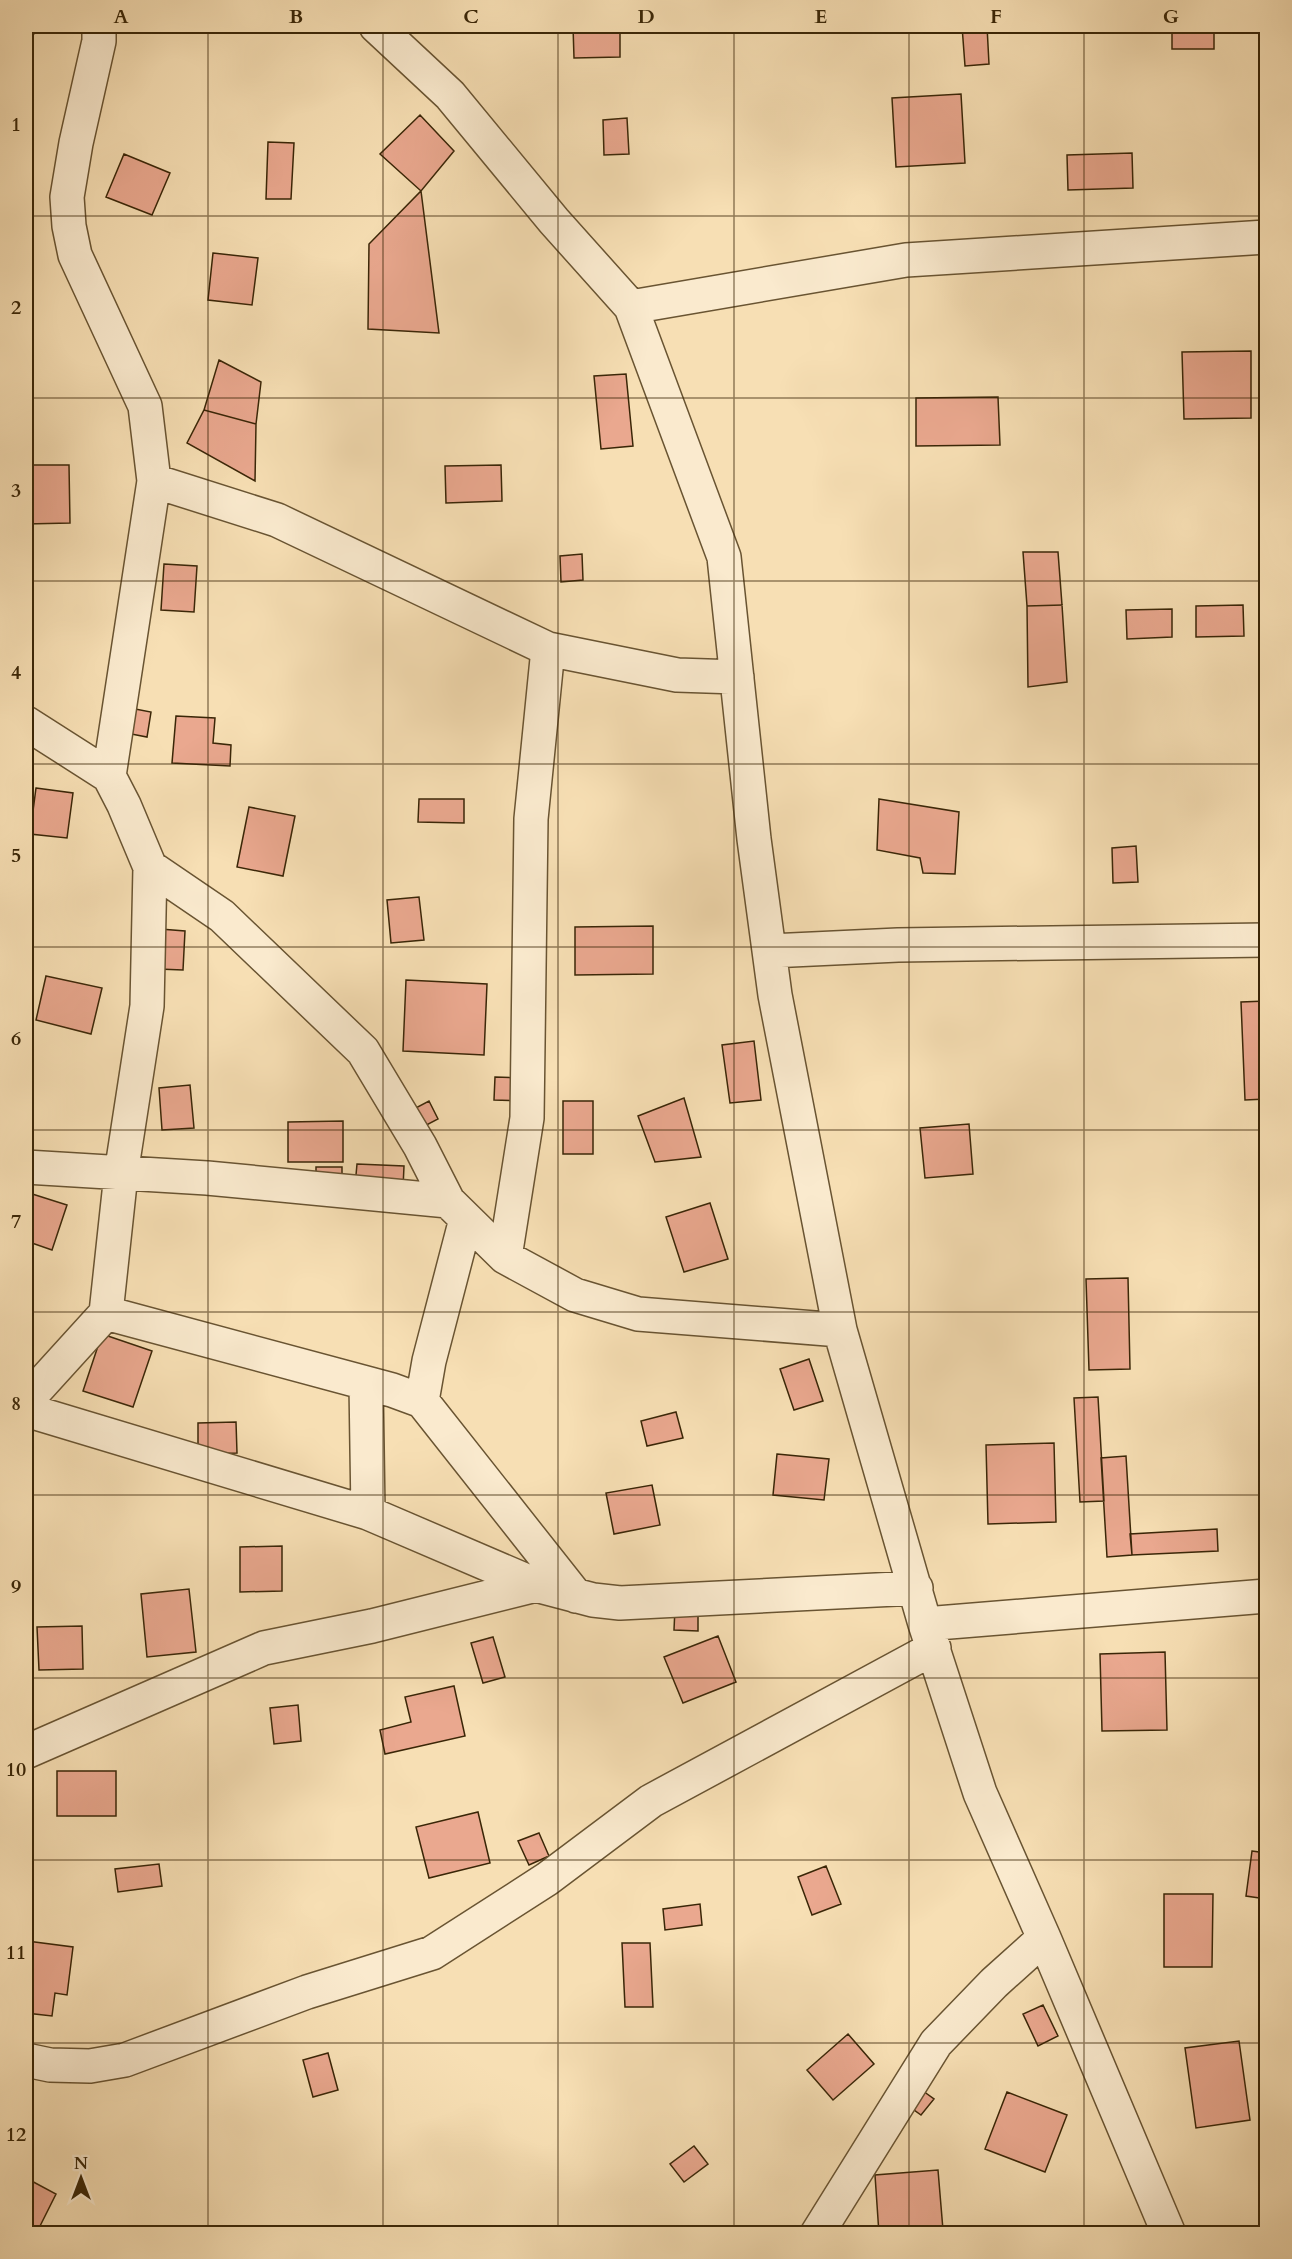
<svg xmlns="http://www.w3.org/2000/svg" width="1292" height="2259" font-family="Cardo,serif">
<style>
.building{fill:#eaa88f;stroke:#3a2607;stroke-width:1.5}
.lines{fill:none;stroke-linecap:round;stroke-linejoin:round}
.minor-casing{stroke:#695432;stroke-width:36}
.minor{stroke:#faeace;stroke-width:33}
.grid{fill:none;stroke:#3a2607;stroke-width:1.5;stroke-opacity:0.55}
.neatline{fill:none;stroke:#3a2607;stroke-width:2}
.grid-label{font-size:20px;text-anchor:middle;font-weight:bold;fill:#3a2607}
</style>
<rect width="100%" height="100%" fill="#f7dfb4"/>
<filter id="stains"><feTurbulence type="fractalNoise" baseFrequency=".00333" numOctaves="4"/><feColorMatrix values="0 0 0 0 .2 0 0 0 0 .09 0 0 0 0 .02 0 0 0 .5 -.17"/></filter>
<radialGradient id="worn" r=".72"><stop offset=".6" stop-color="#630" stop-opacity="0"/><stop offset="1" stop-color="#630" stop-opacity=".3"/></radialGradient>
<path class="building" d="M26 26H39L26 46Z
M573 26H620V57L574 58Z
M962 26H987L989 64 965 66Z
M1172 26H1214V49H1172Z
M961 94 965 163 896 167 892 98Z
M420 115 454 151 421 191 380 154Z
M627 118 629 154 604 155 603 120Z
M268 142 294 143 291 199H266Z
M1132 153 1133 188 1068 190 1067 155Z
M124 154 170 173 152 215 106 197Z
M421 191 439 333 368 329 369 244Z
M213 253 258 258 252 305 208 300Z
M1251 351V418L1184 419 1182 352Z
M219 360 261 382 256 424 204 410Z
M626 374 633 446 601 449 594 376Z
M998 397 1000 445 916 446V398Z
M204 410 256 424 255 481 187 443Z
M27 465H69L70 523 26 524Z
M501 465 502 501 446 503 445 466Z
M1023 552H1058L1062 605 1027 606Z
M582 554 583 580 561 582 560 556Z
M164 564 197 566 194 612 161 610Z
M1062 605 1067 682 1028 687 1027 606Z
M1243 605 1244 636 1196 637V606Z
M1262 605H1266V635H1262Z
M1172 609V637L1127 639 1126 610Z
M130 708 151 712 147 737 126 733Z
M176 716 215 718 213 743 231 745 230 766 172 763Z
M36 788 73 793 67 838 30 834Z
M419 799H464V823L418 822Z
M879 799 959 812 955 874 923 873 920 858 877 850Z
M249 807 295 816 283 876 237 867Z
M1136 846 1138 882 1113 883 1112 848Z
M419 897 424 940 391 943 387 900Z
M653 926V974L575 975V927Z
M160 929 185 931 183 970 158 969Z
M46 976 102 988 91 1034 36 1020Z
M406 980 487 984 484 1055 403 1051Z
M1266 1001V1099L1245 1100 1241 1002Z
M754 1041 761 1100 730 1103 722 1045Z
M495 1077 522 1078 521 1101 494 1100Z
M190 1085 194 1128 162 1130 159 1088Z
M684 1098 701 1157 655 1162 638 1116Z
M429 1101 438 1119 417 1130 408 1112Z
M563 1101H593V1154H563Z
M343 1121V1162H288V1122Z
M969 1124 973 1174 925 1178 920 1128Z
M357 1164 404 1166 403 1188 355 1186Z
M316 1167H342V1182H316Z
M26 1192 67 1205 52 1250 26 1241Z
M710 1203 728 1259 684 1272 666 1217Z
M1128 1278 1130 1369 1089 1370 1086 1279Z
M102 1334 152 1351 133 1407 83 1391Z
M809 1359 823 1401 794 1410 780 1369Z
M1098 1397 1104 1501 1080 1502 1074 1398Z
M676 1412 683 1438 647 1446 641 1421Z
M236 1422 237 1453 198 1454V1423Z
M1054 1443 1056 1522 988 1524 986 1445Z
M777 1454 829 1459 824 1500 773 1495Z
M1126 1456 1132 1555 1107 1557 1101 1458Z
M652 1485 660 1525 614 1534 606 1493Z
M1217 1529 1218 1551 1132 1555 1130 1534Z
M282 1546V1591L240 1592V1547Z
M189 1589 196 1652 147 1657 141 1594Z
M675 1608 698 1609V1631L674 1630Z
M82 1626 83 1669 39 1670 37 1627Z
M718 1636 736 1682 683 1703 664 1657Z
M493 1637 505 1677 483 1683 471 1643Z
M1165 1652 1167 1730 1102 1731 1100 1654Z
M454 1686 465 1736 385 1754 380 1730 411 1722 405 1697Z
M298 1705 301 1741 274 1744 270 1708Z
M57 1771H116V1816H57Z
M478 1812 490 1863 429 1878 416 1827Z
M539 1833 549 1856 529 1865 518 1841Z
M1252 1851 1266 1853V1899L1246 1896Z
M159 1864 162 1886 118 1892 115 1869Z
M826 1866 841 1904 812 1915 798 1877Z
M1164 1894H1213L1212 1967H1164Z
M700 1904 702 1925 665 1930 663 1909Z
M27 1941 73 1947 67 1995 55 1993 52 2016 26 2013Z
M622 1943H650L653 2007H625Z
M1043 2005 1058 2036 1038 2046 1023 2014Z
M848 2034 874 2064 833 2100 807 2070Z
M1239 2041 1250 2120 1196 2128 1185 2048Z
M328 2053 338 2090 313 2097 303 2060Z
M923 2091 934 2099 921 2115 910 2107Z
M1007 2092 1067 2115 1045 2172 985 2149Z
M694 2146 708 2164 684 2182 670 2164Z
M938 2170 943 2230 879 2234 875 2175Z
M26 2178 56 2194 36 2234H26Z"/>
<g class="lines">
<g class="minor-casing">
<path id="minor" d="M99 26V41L76 143 67 197 69 226 75 255 145 406 154 481 109 776
M376 26 450 95 554 221 631 307 724 557 754 839 775 995 840 1330 925 1624 980 1793 1044 1938 1169 2234
M631 307 906 260 1266 237
M154 481 277 520 548 649 677 675 737 677
M26 723 109 776 124 805 150 867 147 1006 121 1174 106 1313 26 1401
M150 867 222 916 363 1051 420 1146 448 1201 505 1257 575 1295 638 1314 840 1330
M770 951 898 945 1266 940
M26 1167 207 1178 448 1201
M505 1257 527 1118 531 819 548 649
M106 1313 392 1390 422 1401 576 1596
M366 1383 368 1513
M422 1401 429 1361 466 1219
M26 1410 368 1513 536 1585 593 1600 620 1603 916 1588
M925 1624 1266 1596
M26 1752 264 1648 372 1626 536 1585
M26 2060 50 2065 90 2066 125 2060 307 1992 432 1953 547 1879 651 1801 934 1648
M817 2234 936 2043 994 1983 1044 1938"/>
</g>
<use href="#minor" class="minor"/>
</g>
<path class="grid" d="M208 26V2234M383 26V2234M558 26V2234M734 26V2234M909 26V2234M1084 26V2234M26 216H1266M26 398H1266M26 581H1266M26 764H1266M26 947H1266M26 1130H1266M26 1312H1266M26 1495H1266M26 1678H1266M26 1860H1266M26 2043H1266"/>
<rect width="1292" height="2259" fill="none" stroke="#f7dfb4" stroke-width="66"/>
<g transform="translate(81 2178)" stroke="#faeace" stroke-width="4.5" paint-order="stroke">
<path d="M0-4.5L10 22L0 15L-10 22Z" fill="#3a2607"/>
<text y="-9" font-size="16" font-weight="bold" text-anchor="middle" fill="#3a2607">N</text>
</g>
<rect x="33" y="33" width="1226" height="2193" class="neatline"/>
<g class="grid-label">
<text x="121" y="23">A</text>
<text x="296" y="23">B</text>
<text x="471" y="23">C</text>
<text x="646" y="23">D</text>
<text x="821" y="23">E</text>
<text x="996" y="23">F</text>
<text x="1171" y="23">G</text>
<text x="16" y="131">1</text>
<text x="16" y="314">2</text>
<text x="16" y="497">3</text>
<text x="16" y="679">4</text>
<text x="16" y="862">5</text>
<text x="16" y="1045">6</text>
<text x="16" y="1228">7</text>
<text x="16" y="1410">8</text>
<text x="16" y="1593">9</text>
<text x="16" y="1776">10</text>
<text x="16" y="1959">11</text>
<text x="16" y="2141">12</text>
</g>
<rect width="100%" height="100%" filter="url(#stains)"/>
<rect width="100%" height="100%" fill="url(#worn)"/>
</svg>
